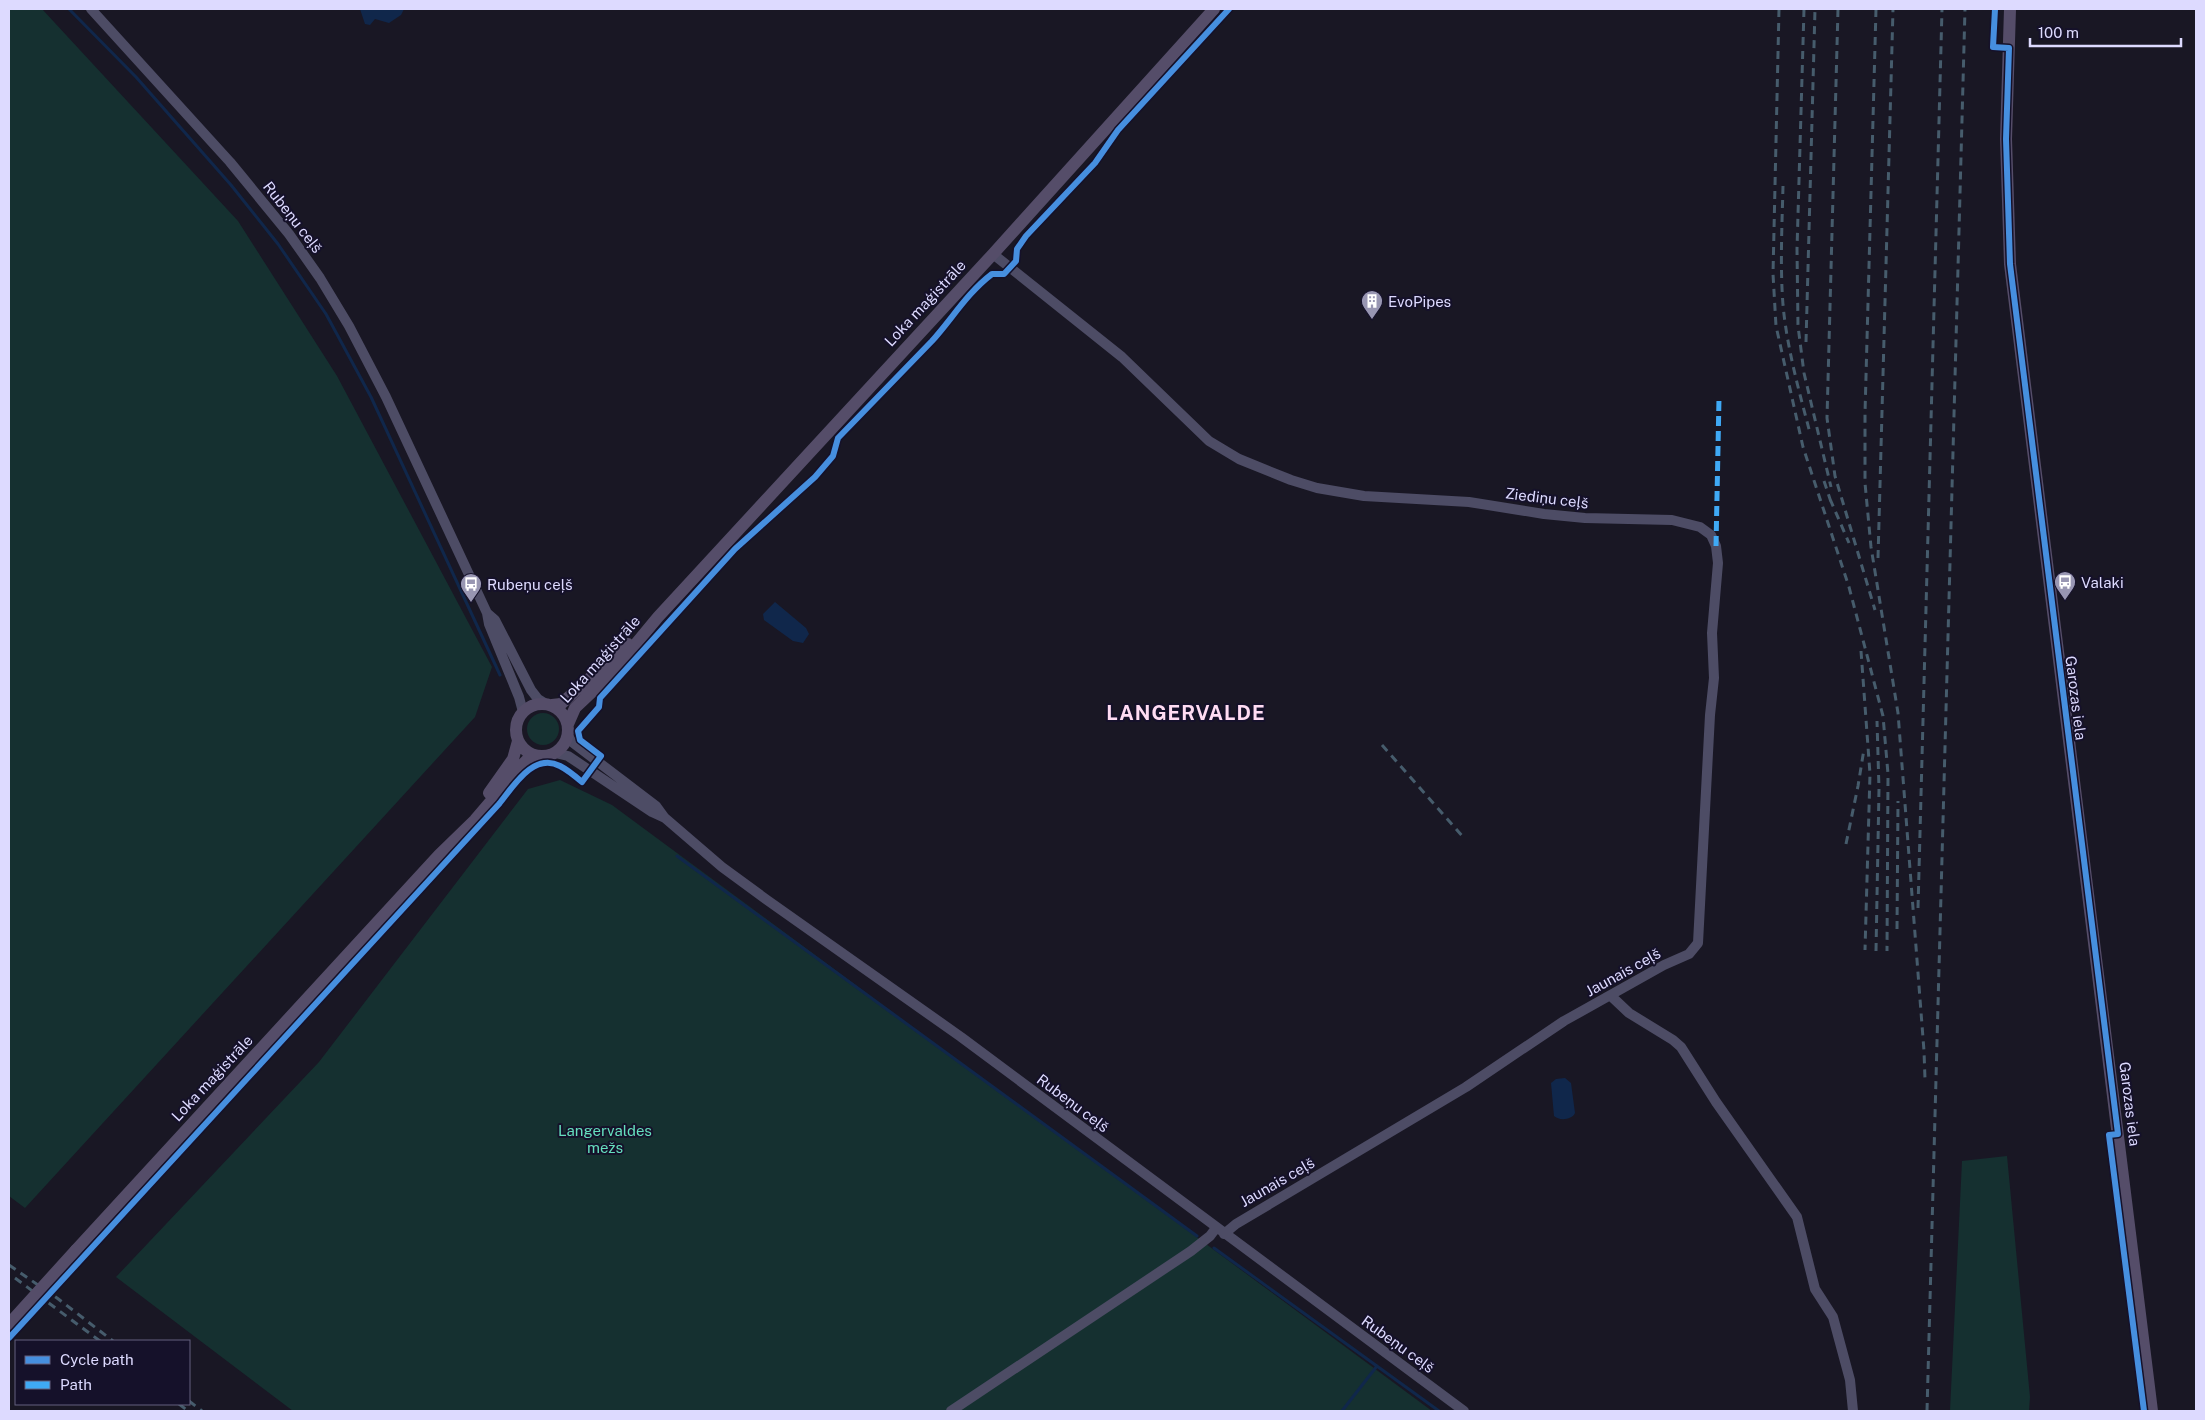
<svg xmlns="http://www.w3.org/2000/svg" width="2205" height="1420" font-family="'Public Sans',sans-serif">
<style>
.green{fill:#153030}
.water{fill:#10274b}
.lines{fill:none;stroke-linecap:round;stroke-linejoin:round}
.stream{stroke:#10274b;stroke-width:3}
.minor{stroke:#4d4c65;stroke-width:10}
.major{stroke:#554d69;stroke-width:12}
.rail{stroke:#465c6c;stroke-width:3;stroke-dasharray:8 6;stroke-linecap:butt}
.major-bridge{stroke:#554d69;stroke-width:12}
.quiet{stroke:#3fa9f5;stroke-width:5;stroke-dasharray:10 5;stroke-linecap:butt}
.cycleway-casing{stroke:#15112a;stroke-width:9}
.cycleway{stroke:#468fdf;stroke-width:6}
.labels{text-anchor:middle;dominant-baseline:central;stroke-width:4;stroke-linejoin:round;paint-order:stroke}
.street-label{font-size:15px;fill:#dddaff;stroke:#15112a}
.poi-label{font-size:15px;fill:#dddaff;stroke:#15112a;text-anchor:start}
.park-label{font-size:15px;fill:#65dfbe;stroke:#15112a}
.district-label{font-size:20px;font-weight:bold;letter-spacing:1px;fill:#ffdcf3;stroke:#15112a}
</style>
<rect width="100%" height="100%" fill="#191724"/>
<path class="green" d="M9 9H42L238 221 337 376 492 667 475 717 25 1208 9 1196Z
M527 729a16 16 0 1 1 32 0a16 16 0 1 1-32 0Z
M560 780 612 805 1432 1411H293L116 1277 319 1062 528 789Z
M2007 1156 2030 1397 2029 1411H1950L1962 1161Z"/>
<path class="water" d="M360 9H404L401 15 389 23 375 19 370 25 365 24Z
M775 602 806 628 809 634 803 643 793 641 764 620 763 614Z
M1565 1078 1571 1083 1575 1113C1572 1120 1559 1121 1554 1116L1551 1083 1556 1079Z"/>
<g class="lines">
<path class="stream" d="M69 9 136 77 231 185 278 244 326 314 371 397 500 675
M677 856 1197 1236
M1214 1248 1439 1411
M1342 1411 1377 1366"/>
<path class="minor" d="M91 9 230 162 289 234 320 278 349 326 386 397 487 613 489 624 519 697 523 712
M993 254 1122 357 1209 441 1239 459 1291 480 1317 488 1364 496 1469 502 1544 514 1585 518 1672 520 1700 527 1711 535 1716 546 1718 563 1712 633 1714 678 1710 715 1698 943 1689 954 1664 965 1564 1021 1466 1087 1236 1224 1224 1234
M487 613 495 620 531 690 538 699 546 704
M568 736 572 742 656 806 664 817
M555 753 568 756 652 812 665 818 722 867 767 900 961 1037 1464 1411
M1611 996 1629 1013 1673 1040 1681 1047 1716 1102 1797 1217 1815 1289 1833 1317 1850 1380 1853 1411
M951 1411 1191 1251 1210 1236 1216 1228"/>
<path class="major" d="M2010 9 2006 139 2010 264 2152 1411
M516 730a26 26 0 1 1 52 0a26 26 0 1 1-52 0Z
M552 705 561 704 628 644
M568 724 575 708 610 675 658 617 993 254 1214 9
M489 793 513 759 518 741
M76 1250 439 855 475 820 521 766 529 758 536 756"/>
<path class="rail" d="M1779 9 1773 274 1776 326 1803 447 1849 587 1883 716 1888 774 1887 951
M1804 9 1797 249 1798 326 1804 373 1831 487
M1838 9 1827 418 1835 476 1875 610
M1876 9 1865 413V483L1871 547 1898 713 1924 1051 1925 1079
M1783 186C1782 226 1780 266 1783 305 1787 348 1799 391 1810 433
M1806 342 1815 9
M1824 481 1832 505
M1830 499 1849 543
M1878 558 1893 9
M1861 651 1870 774 1865 950
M1382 745 1464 838
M1846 844 1858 786 1864 749
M1918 908 1942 9
M1897 929 1898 801
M1876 951 1879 789 1877 721
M9 1265 57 1298 113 1341
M15 1278 100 1341
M189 1401 202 1411
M179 1404 188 1411
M1927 1411 1965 9"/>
<path class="major-bridge" d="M9 1324 76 1250"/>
<path class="quiet" d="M1716 546 1719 398"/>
<g class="cycleway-casing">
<path id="cycleway" d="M1995 9 1993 47 2009 48 2006 139 2010 264 2118 1134 2109 1135 2144 1411
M9 1338 499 804C513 787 533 752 560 766 568 770 575 776 582 782L601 756 580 740 578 731 599 707 600 698 735 549 815 477 833 456 838 438 932 341C952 319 967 293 992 274H1004L1016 261 1017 249 1026 236 1095 163 1118 130 1229 9"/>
</g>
<use href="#cycleway" class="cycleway"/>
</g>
<defs>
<g id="building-pin" transform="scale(1.125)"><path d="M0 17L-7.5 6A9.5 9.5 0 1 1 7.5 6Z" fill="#9896b2" stroke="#15112a"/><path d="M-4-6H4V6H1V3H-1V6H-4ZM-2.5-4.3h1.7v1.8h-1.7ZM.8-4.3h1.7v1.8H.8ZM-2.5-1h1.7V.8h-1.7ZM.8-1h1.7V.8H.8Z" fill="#fff"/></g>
<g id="bus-pin" transform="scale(1.125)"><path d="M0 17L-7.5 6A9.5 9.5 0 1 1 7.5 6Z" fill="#9896b2" stroke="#15112a"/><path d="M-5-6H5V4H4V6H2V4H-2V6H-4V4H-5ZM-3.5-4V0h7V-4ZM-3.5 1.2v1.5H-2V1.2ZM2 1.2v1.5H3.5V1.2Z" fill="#fff"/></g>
</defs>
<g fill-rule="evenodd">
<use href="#building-pin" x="1372" y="301"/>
<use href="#bus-pin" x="2065" y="582"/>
<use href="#bus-pin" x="471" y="584"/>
</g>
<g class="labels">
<g class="street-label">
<text transform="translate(293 217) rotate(52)">Rubeņu ceļš</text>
<text transform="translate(925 303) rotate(-47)">Loka maģistrāle</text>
<text transform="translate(1547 498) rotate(7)">Ziediņu ceļš</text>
<text transform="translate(600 659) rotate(-48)">Loka maģistrāle</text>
<text transform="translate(2076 698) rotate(83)">Garozas iela</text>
<text transform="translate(1623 972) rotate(-29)">Jaunais ceļš</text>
<text transform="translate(212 1078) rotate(-47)">Loka maģistrāle</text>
<text transform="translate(1073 1103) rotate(37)">Rubeņu ceļš</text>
<text transform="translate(2130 1104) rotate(83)">Garozas iela</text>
<text transform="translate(1277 1182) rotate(-30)">Jaunais ceļš</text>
<text transform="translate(1398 1344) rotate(36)">Rubeņu ceļš</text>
</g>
<g class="poi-label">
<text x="1388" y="301">EvoPipes</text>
<text x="2081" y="582">Valaki</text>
<text x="487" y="584">Rubeņu ceļš</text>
</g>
<g class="park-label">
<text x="605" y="1130">Langervaldes<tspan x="605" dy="17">mežs</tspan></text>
</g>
<g class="district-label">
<text x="1186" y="713">LANGERVALDE</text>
</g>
</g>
<rect width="2205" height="1420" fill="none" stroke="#dddaff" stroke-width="20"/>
<rect x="15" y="1340" width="175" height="65" fill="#15112a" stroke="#65617f"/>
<rect x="25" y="1356" width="25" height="8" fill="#468fdf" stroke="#65617f"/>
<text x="60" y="1365" font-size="15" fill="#dddaff">Cycle path</text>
<rect x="25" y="1381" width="25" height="8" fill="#3fa9f5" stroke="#65617f"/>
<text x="60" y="1390" font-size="15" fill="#dddaff">Path</text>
<path d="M2030 38v8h151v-8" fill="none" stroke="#dddaff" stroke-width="2.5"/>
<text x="2038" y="38" font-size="15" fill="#dddaff" stroke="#15112a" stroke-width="4" paint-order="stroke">100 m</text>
</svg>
